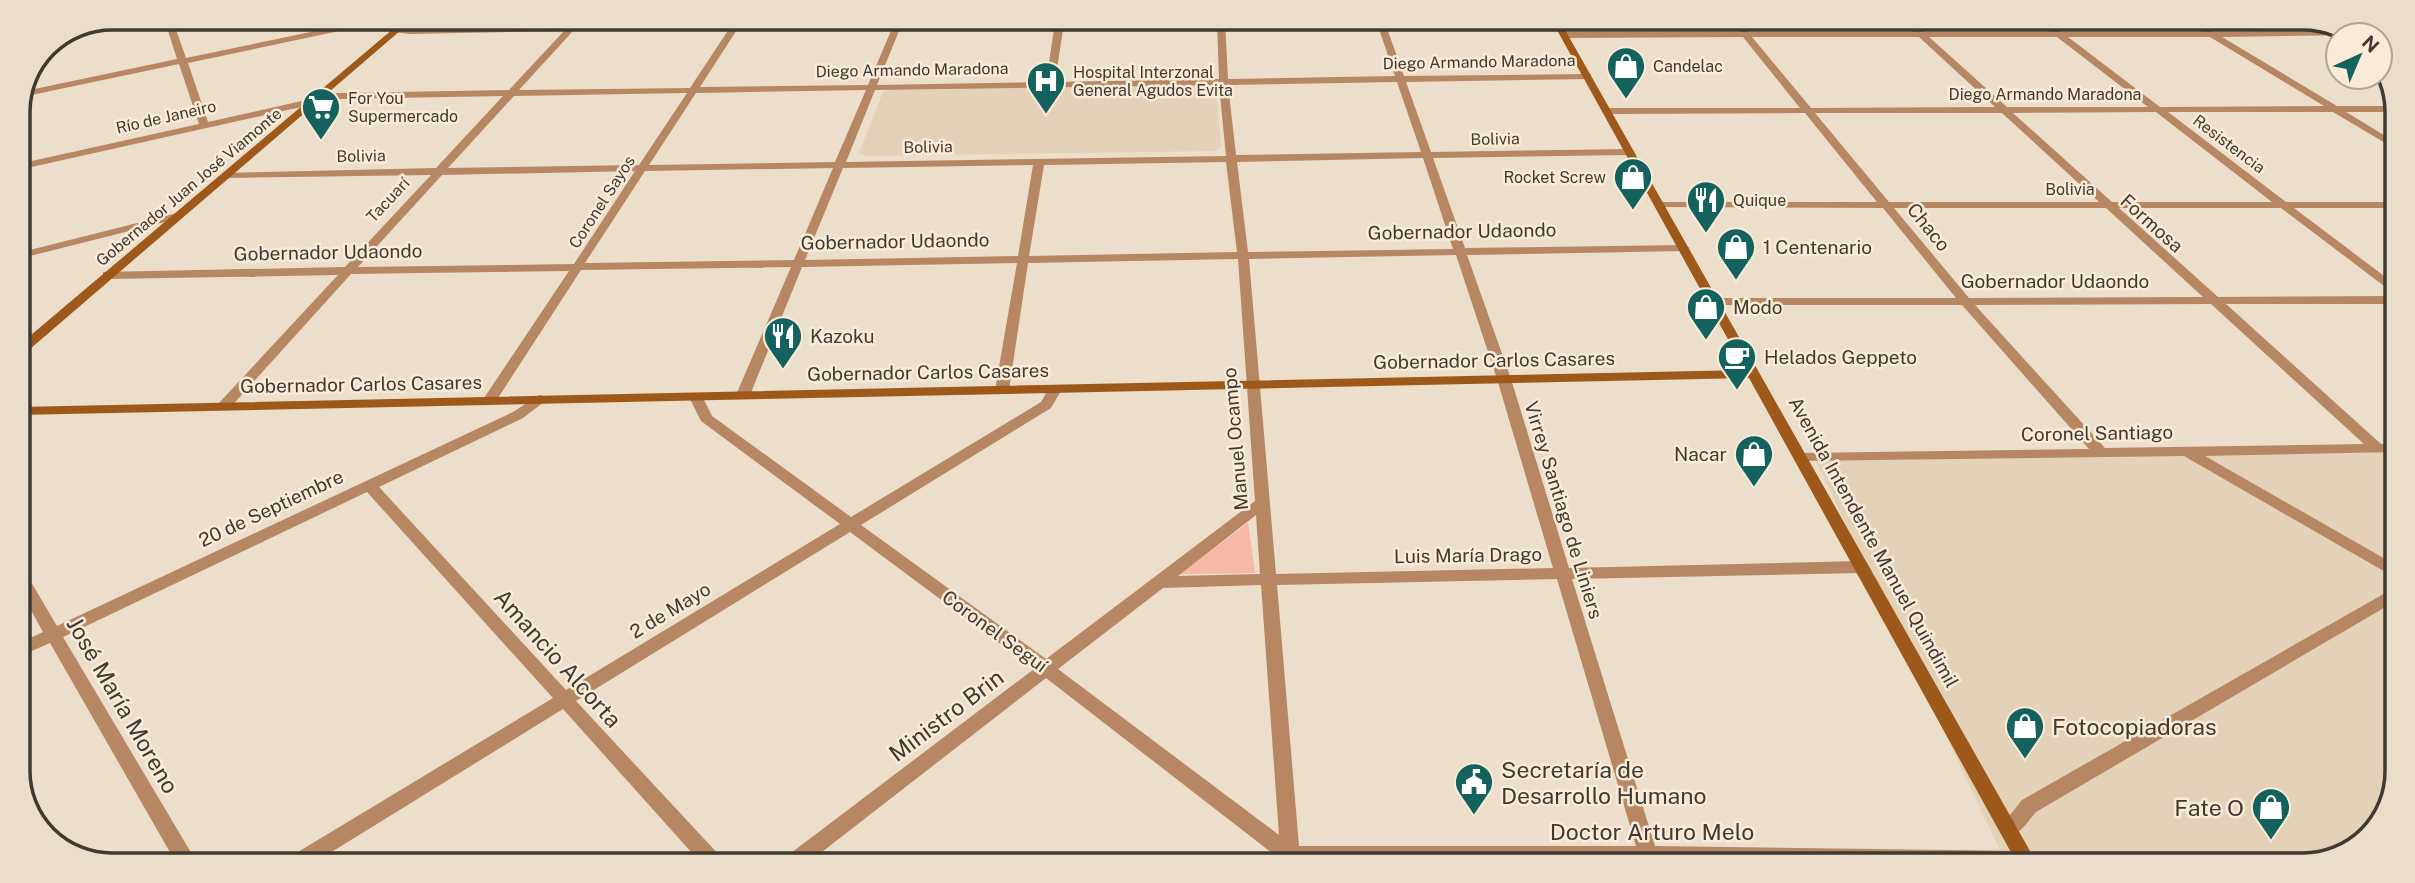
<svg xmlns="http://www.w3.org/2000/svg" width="2415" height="883" font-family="'Public Sans',sans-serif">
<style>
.built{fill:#e3d2b7}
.green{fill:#f8b8a8}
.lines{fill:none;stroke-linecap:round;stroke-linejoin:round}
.street{fill:#b78662;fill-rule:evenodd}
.secondary{fill:#9e5819;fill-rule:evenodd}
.labels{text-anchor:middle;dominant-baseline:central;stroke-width:5;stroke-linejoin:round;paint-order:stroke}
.far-street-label{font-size:16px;fill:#3f3a32;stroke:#f9ebd7}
.far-poi-label{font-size:16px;fill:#3f3a32;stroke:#f9ebd7;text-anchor:start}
.street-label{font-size:19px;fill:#3f3a32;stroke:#f9ebd7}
.poi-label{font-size:19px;fill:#3f3a32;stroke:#f9ebd7;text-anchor:start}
.near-street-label{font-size:23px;fill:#3f3a32;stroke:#f9ebd7}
.near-poi-label{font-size:23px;fill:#3f3a32;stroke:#f9ebd7;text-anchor:start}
.rim{fill:none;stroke:#3f3a32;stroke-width:3.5}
</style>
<rect width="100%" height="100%" fill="#ebdeca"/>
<path class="built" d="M1211 85 1216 87 1221 147 1214 151 865 156 859 153 883 92 889 90Z
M2395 452 2392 802 2356 849 2303 865H2007L1813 455Z"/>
<path class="green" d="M1248 523 1255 573 1180 574Z"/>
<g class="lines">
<path class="street" d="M164 18H172L186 58 378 18H395L390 21 396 28H411L568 26 573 23 577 26 733 23 736 19H744L741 23 896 19 1111 20 1107 23H1064L1055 82 1219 79 1217 20H1225L1228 79 1395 76 1376 20H1384L1404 76 1591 74V78L1588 79 1406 82 1431 152 1630 149 1635 152 1630 155 1433 158 1465 248 1684 245 1690 248 1684 251 1467 255 1511 379 1569 568 1861 561 1867 563 1869 567 1867 571 1861 573 1572 579 1655 846 2025 851 2032 854 2035 860 2032 865 1272 863 1276 856 1046 678 809 862H784L787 856 1034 669 850 532 576 701 720 856 723 862H700L563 709 317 861H290L293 855 553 698 367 492 63 637 196 861H175L50 643 18 657V644L43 632 18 587V569L24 570 57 626 513 412 539 395 544 396 546 399 544 402 523 418 379 487 566 690 840 524 701 421 689 397 691 394H701L712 416 851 517 1041 402 1050 386H1060L1062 389 1051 408 861 525 1046 659 1255 501 1238 259 1028 263 1009 390 1002 394 995 390 1017 263 802 267 750 395 743 399 736 395 791 267 581 270 496 401 489 405 482 401 569 271 351 274 229 409H219L217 406 219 403 338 275 107 279 103 278V272L345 267 431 175 228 178 223 175 224 173 436 168 503 96 337 99 18 170V164L199 124 179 64 22 97 25 91 177 59ZM382 22 390 32 411 34 564 31 509 90 337 93 208 122 188 63ZM1055 23 1046 82 877 85 901 26ZM893 26 868 85 700 87 738 28ZM729 29 690 88 519 90 573 31ZM1397 82 1421 152 1236 155 1228 85ZM1219 85 1226 156 846 162 875 90ZM866 90 835 162 649 165 696 93ZM687 93 639 165 448 168 514 96ZM1423 158 1453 249 1248 252 1237 162ZM1226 162 1237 252 1029 256 1044 165ZM1033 165 1018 256 805 260 843 168ZM833 168 794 260 585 263 645 171ZM635 171 574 264 358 267 442 175ZM1456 255 1497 379 1553 568 1276 574 1249 259ZM1256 515 1260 574 1178 576ZM1557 579 1636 846H1299L1277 585ZM1261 585 1279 835 1058 669 1163 588Z
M1730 21H1739L1748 32H1913L1903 22H1912L1923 32H2050L2039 22H2048L2061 32H2202L2188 22H2199L2214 32 2346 31 2351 35 2222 37 2337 106H2397V112H2346L2397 143V150L2333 112H2168L2286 202H2397V208H2294L2396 285V295L2281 208H2119L2218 297 2396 296V304H2226L2381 444H2395V452L2205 456 2394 564V577L2184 456 1796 461 1794 458 1801 453 2089 449 1962 305H1710L1708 302 1714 298H1956L1883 208 1655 207V203L1659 202H1877L1805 113 1608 114 1603 111 1608 108H1800L1743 37 1565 38 1561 35 1565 32H1739ZM1752 37H1919L1995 107 1811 108ZM1929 37H2057L2148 107H2007ZM2068 37H2210L2324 106 2160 107ZM2156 112 2272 202H2112L2013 113ZM1815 113H2002L2099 202H1889ZM1894 208H2106L2203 297 1969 298ZM2211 304 2364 444 2105 448 1975 305Z
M177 213 181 214V218L18 259V253Z
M2394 588V602L2036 812C2027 822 2018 840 2002 835L1999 829 2022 800Z"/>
<path class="secondary" d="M406 18H415L23 355 18 356V346Z
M1552 21H1560L2038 865H2018L1749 378 18 415V407L1745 370Z"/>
</g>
<defs>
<g id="shop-pin" transform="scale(2.0125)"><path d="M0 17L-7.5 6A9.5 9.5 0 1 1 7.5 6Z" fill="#13625e" stroke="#f9ebd7"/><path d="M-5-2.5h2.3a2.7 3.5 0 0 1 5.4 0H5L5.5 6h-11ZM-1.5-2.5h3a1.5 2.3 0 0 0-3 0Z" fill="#fff"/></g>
<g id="hospital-pin" transform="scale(2.0125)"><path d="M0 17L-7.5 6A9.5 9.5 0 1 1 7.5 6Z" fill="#13625e" stroke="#f9ebd7"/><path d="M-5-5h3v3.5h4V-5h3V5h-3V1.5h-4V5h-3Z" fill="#fff"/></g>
<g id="supermarket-pin" transform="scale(2.0125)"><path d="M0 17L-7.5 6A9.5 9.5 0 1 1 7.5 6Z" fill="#13625e" stroke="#f9ebd7"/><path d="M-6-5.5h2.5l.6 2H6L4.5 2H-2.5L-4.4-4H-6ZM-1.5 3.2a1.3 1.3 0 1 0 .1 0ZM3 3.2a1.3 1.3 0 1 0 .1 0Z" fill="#fff"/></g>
<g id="restaurant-pin" transform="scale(2.0125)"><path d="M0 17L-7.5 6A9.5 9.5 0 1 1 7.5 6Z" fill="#13625e" stroke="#f9ebd7"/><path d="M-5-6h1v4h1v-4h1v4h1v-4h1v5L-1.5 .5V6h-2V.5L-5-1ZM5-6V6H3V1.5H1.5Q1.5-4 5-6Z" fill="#fff"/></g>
<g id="cafe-pin" transform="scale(2.0125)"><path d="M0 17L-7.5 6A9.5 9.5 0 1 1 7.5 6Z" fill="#13625e" stroke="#f9ebd7"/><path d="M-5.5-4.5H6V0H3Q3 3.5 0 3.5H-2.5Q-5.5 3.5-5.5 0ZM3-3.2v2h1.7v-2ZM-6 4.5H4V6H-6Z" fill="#fff"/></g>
<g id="civic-pin" transform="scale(2.0125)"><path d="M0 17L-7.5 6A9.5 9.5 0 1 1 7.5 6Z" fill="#13625e" stroke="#f9ebd7"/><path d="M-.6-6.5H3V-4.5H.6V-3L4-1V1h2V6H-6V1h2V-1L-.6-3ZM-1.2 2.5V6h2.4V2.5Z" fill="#fff"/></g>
</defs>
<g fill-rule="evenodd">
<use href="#shop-pin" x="1626" y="66"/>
<use href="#hospital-pin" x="1046" y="81"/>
<use href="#supermarket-pin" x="321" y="107"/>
<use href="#shop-pin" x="1633" y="177"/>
<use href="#restaurant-pin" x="1706" y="200"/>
<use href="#shop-pin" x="1736" y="247"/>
<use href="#shop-pin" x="1706" y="307"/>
<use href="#restaurant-pin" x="783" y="336"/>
<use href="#cafe-pin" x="1737" y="357"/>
<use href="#shop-pin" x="1754" y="454"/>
<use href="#shop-pin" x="2025" y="726"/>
<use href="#civic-pin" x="1474" y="782"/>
<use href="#shop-pin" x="2271" y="807"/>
</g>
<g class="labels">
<g class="far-street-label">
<text transform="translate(1479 62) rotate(-1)">Diego Armando Maradona</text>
<text transform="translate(912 70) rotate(-1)">Diego Armando Maradona</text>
<text x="2045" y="94">Diego Armando Maradona</text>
<text transform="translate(166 117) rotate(-13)">Río de Janeiro</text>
<text transform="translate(1495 139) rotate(-1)">Bolivia</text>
<text transform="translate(2229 144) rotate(37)">Resistencia</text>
<text transform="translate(928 147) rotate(-1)">Bolivia</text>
<text transform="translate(361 156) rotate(-1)">Bolivia</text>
<text transform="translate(189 187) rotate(-40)">Gobernador Juan José Viamonte</text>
<text x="2070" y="189">Bolivia</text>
<text transform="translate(388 200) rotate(-47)">Tacuarí</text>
<text transform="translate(602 202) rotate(-57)">Coronel Sayos</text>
</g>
<g class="far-poi-label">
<text x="1653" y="66">Candelac</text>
<text x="1073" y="72">Hospital Interzonal<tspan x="1073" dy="18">General Agudos Evita</tspan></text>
<text x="348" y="98">For You<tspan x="348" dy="18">Supermercado</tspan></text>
<text x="1606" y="177" text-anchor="end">Rocket Screw</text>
<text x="1733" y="200">Quique</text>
</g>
<g class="street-label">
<text transform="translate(2152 223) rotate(42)">Formosa</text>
<text transform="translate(1929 227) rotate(51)">Chaco</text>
<text transform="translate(1462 231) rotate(-1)">Gobernador Udaondo</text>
<text transform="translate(895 241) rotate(-1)">Gobernador Udaondo</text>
<text transform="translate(328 252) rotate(-1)">Gobernador Udaondo</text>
<text x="2055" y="281">Gobernador Udaondo</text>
<text transform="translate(1494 360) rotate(-1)">Gobernador Carlos Casares</text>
<text transform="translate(928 372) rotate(-1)">Gobernador Carlos Casares</text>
<text transform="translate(361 384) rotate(-1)">Gobernador Carlos Casares</text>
<text transform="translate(2097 433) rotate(-1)">Coronel Santiago</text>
<text transform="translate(1235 439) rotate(-95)">Manuel Ocampo</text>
<text transform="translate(271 508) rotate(-25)">20 de Septiembre</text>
<text transform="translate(1564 510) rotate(73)">Virrey Santiago de Liniers</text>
<text transform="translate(1874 542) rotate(61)">Avenida Intendente Manuel Quindimil</text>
<text transform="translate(1468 555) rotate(-1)">Luis María Drago</text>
<text transform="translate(670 610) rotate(-31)">2 de Mayo</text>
<text transform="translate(995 631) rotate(36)">Coronel Seguí</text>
</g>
<g class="poi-label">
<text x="1763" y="247">1 Centenario</text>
<text x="1733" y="307">Modo</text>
<text x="810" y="336">Kazoku</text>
<text x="1764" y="357">Helados Geppeto</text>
<text x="1727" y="454" text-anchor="end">Nacar</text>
</g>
<g class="near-street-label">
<text transform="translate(558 658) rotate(48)">Amancio Alcorta</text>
<text transform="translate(123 705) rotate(60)">José María Moreno</text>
<text transform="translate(946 715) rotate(-37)">Ministro Brin</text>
<text x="1652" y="831">Doctor Arturo Melo</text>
</g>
<g class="near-poi-label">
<text x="2052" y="726">Fotocopiadoras</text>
<text x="1501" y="769">Secretaría de<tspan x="1501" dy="26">Desarrollo Humano</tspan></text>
<text x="2244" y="807" text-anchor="end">Fate O</text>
</g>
</g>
<path d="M0 0H2415V883H0ZM112 30H2303A82 82 0 0 1 2385 112V771A82 82 0 0 1 2303 853H112A82 82 0 0 1 30 771V112A82 82 0 0 1 112 30Z" fill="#eaddca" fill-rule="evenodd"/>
<path class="rim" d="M112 30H2303A82 82 0 0 1 2385 112V771A82 82 0 0 1 2303 853H112A82 82 0 0 1 30 771V112A82 82 0 0 1 112 30Z"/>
<g transform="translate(2359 56) rotate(44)"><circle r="33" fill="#f9ebd7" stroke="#afa495" stroke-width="2"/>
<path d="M0-5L12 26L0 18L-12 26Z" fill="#13625e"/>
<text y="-10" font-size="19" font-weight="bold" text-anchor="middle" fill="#3f3a32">N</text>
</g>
</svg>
